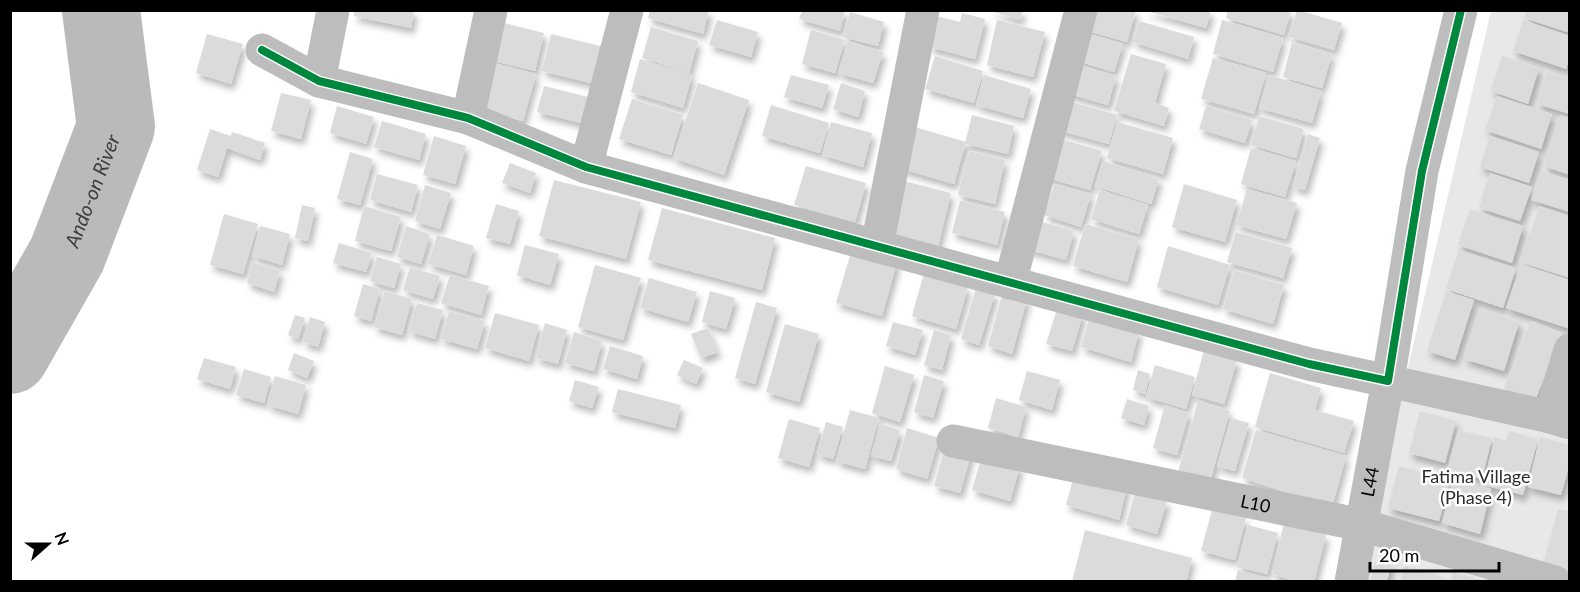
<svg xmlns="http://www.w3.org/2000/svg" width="1580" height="592" font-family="Lato,sans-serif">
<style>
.green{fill:#e8e8e8}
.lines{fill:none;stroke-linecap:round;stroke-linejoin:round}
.river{stroke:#bababa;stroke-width:78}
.building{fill:#dbdbdb;filter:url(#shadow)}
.minor{stroke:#bdbdbd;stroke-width:33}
.cycleway-casing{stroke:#fff;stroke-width:11}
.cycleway{stroke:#00873e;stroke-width:8}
.labels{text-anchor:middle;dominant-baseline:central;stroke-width:5;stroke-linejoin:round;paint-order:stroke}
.park-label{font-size:18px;fill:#2c2c2c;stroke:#fff}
.street-label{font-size:18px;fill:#000;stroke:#fff}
.water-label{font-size:20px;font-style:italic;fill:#3d3d3d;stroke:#fff}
</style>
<defs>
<filter id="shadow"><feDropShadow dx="3.5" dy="6" stdDeviation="3" flood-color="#0004"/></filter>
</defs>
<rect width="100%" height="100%" fill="#fff"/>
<path class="green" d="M1491 11H1569V581L1358 582Z"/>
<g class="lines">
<path class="river" id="s1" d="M10 355 67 255 116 127 101 10"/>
</g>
<path class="building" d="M355 10H414L411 28 354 16Z
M650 10H709L703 34 648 18Z
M802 10H845L840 31 799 19Z
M989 10H1023L1020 20Z
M1083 10H1136L1127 42 1078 28Z
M1143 10H1211L1206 28Z
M1228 10H1291L1284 35 1226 18Z
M1297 10 1342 23 1334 50 1289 37Z
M1527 10H1570V24L1567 32 1524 18Z
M850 12 884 22 878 46 843 37Z
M962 13 985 19 975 59 929 47 936 16 960 22Z
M717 20 758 32 751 57 709 45Z
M997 20 1045 32 1033 77 987 65Z
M1222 20 1283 38 1273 72 1213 54Z
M1523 20 1570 36V57L1566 69 1513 51Z
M496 21 544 33 535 71 486 59Z
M1139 21 1194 37 1188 59 1133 42Z
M651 27 698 41 689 73 642 58Z
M811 30 845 40 835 73 802 64Z
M1075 30 1123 44 1114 72 1068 58Z
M207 34 243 44 231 84 196 73Z
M551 34 604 47 595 84 542 71Z
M848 41 883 52 873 83 838 73Z
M1292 42 1332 54 1322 88 1283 77Z
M1131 54 1166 64 1155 103 1169 108 1164 126 1114 111Z
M935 56 983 71 974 103 925 89Z
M1502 56 1539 68 1528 104 1491 91Z
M1213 58 1266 73 1254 114 1201 99Z
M640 59 692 75 683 108 631 92Z
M491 62 536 74 523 121 478 109Z
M1075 64 1116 76 1108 105 1066 93Z
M1547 72 1570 79V114L1537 104Z
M791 75 829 85 822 108 784 97Z
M984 75 1031 89 1023 118 976 105Z
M1269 75 1321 91 1312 123 1259 108Z
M698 83 749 100 724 175 673 158Z
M841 83 865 91 858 117 833 109Z
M544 86 588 97 581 123 537 112Z
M281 93 311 100 301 139 271 131Z
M1497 96 1552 114 1541 149 1485 130Z
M632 99 683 115 671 155 619 139Z
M1062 99 1117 115 1109 144 1054 129Z
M771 105 829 123 820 153 762 136Z
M337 106 374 117 366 144 330 133Z
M1206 106 1252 120 1245 143 1199 129Z
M972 115 1014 126 1008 154 965 144Z
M1560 115 1570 118V175L1544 166Z
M1259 116 1304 129 1296 158 1251 145Z
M382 121 426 134 419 160 374 147Z
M831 122 872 133 863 167 822 155Z
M1117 122 1173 138 1163 174 1107 158Z
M911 126 966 142 954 184 899 168Z
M210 129 231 136 232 132 265 143 260 160 227 148 218 177 197 170Z
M1308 134 1320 138 1305 190 1293 187Z
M434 136 466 146 455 184 423 175Z
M1051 136 1102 151 1090 190 1040 176Z
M1490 136 1539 152 1529 183 1480 167Z
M1251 148 1296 161 1285 197 1241 184Z
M969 151 1005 160 995 204 958 195Z
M350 152 373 159 360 205 337 199Z
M1103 161 1159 179 1151 204 1095 186Z
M510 163 536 173 530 193 502 183Z
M806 166 866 183 855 222 794 205Z
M1541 171 1570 180V212L1531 200Z
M1490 173 1532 187 1520 221 1479 208Z
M377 174 418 185 411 212 370 200Z
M554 180 641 202 626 259 539 236Z
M904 181 951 193 938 246 891 235Z
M1054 184 1091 194 1081 227 1044 215Z
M1184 184 1237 200 1225 242 1172 227Z
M425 185 451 193 440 229 415 221Z
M1247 189 1297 203 1286 239 1236 225Z
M1100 190 1148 205 1139 234 1091 219Z
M960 201 1005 212 997 245 952 233Z
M496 204 519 211 510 244 486 238Z
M302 205 315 208 308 241 295 238Z
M364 206 401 217 391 251 355 241Z
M1539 206 1570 216V278L1519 262 1529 233 1531 234Z
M662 208 775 238 762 290 648 260Z
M1470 209 1523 226 1512 263 1458 245Z
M224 214 258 224 243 274 210 265Z
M1035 220 1074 231 1066 260 1027 249Z
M1085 224 1139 239 1127 282 1073 266Z
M260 226 290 234 282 265 252 256Z
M406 226 430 234 421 264 397 257Z
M1236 232 1292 248 1283 278 1227 262Z
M437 235 474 246 466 275 428 264Z
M339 243 372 253 366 272 333 263Z
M525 245 559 254 550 285 517 275Z
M1168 246 1230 265 1218 305 1157 287Z
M852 249 897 262 882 316 836 303Z
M1459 250 1516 268 1503 308 1446 289Z
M377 257 401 264 394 288 370 281Z
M252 262 280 271 274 292 247 283Z
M1521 264 1570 280V329L1506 308Z
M595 265 641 278 623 340 578 327Z
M410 267 440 276 433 299 403 290Z
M1234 270 1284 285 1273 324 1223 309Z
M924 273 968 287 956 329 912 316Z
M450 275 489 286 481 315 441 303Z
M649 278 697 292 688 322 640 308Z
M363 284 380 289 371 321 354 316Z
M976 288 995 293 979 345 961 339Z
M385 291 412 299 402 335 374 327Z
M710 291 735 298 726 329 702 322Z
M1003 291 1027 299 1012 354 988 346Z
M1446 291 1474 300 1455 360 1427 351Z
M756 302 777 308 755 384 735 378Z
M417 303 443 310 435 339 408 331Z
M1058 306 1083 314 1072 351 1046 344Z
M1480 309 1519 322 1504 371 1464 359Z
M449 311 485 321 477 349 441 339Z
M495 313 539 325 529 361 485 348Z
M295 315 305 318 298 339 288 335Z
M1090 316 1139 331 1131 362 1081 347Z
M310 317 325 322 318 347 303 342Z
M1531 321 1562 333 1535 401 1504 388Z
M893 322 923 330 915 355 886 346Z
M545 323 567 330 558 364 536 358Z
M785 324 819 334 799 402 766 392Z
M708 328 718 352 701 358 691 334Z
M934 330 951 335 942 370 924 365Z
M574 332 602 341 594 371 565 363Z
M610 346 643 356 637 379 603 369Z
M1204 350 1237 360 1224 404 1192 395Z
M294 353 314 361 307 378 288 370Z
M204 358 236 367 230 389 197 379Z
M684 360 703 368 696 384 677 375Z
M1155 365 1195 377 1186 409 1146 397Z
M885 366 914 375 900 422 872 413Z
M244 369 271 377 264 403 236 395Z
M1138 370 1150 374 1145 394 1133 390Z
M1027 371 1060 380 1052 410 1019 400Z
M1270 373 1321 388 1315 410 1354 421 1344 453 1255 427Z
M924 375 944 381 933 418 914 412Z
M275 376 306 385 298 414 267 405Z
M575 380 599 387 592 408 569 401Z
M618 389 681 405 675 428 612 412Z
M996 398 1026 407 1018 437 988 428Z
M1127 399 1149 406 1144 425 1121 418Z
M1198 401 1230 411 1209 485 1177 476Z
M1165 405 1189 413 1177 455 1153 448Z
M850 410 879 418 865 469 836 461Z
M1420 411 1456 421 1445 463 1409 453Z
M1231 418 1249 423 1235 471 1217 466Z
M789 419 820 428 809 467 778 458Z
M826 422 843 427 833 459 817 454Z
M880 424 900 430 891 461 871 456Z
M907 428 939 438 927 479 896 469Z
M1256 430 1346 456 1332 507 1242 478Z
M1458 430 1492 438 1482 479 1447 470Z
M1509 431 1538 439 1523 495 1483 485 1495 437 1506 441Z
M1540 437 1570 445V462L1561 495 1528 487Z
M946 443 972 451 960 493 934 486Z
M982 455 1020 466 1010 501 972 490Z
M1399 466 1450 480 1439 521 1388 508Z
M1075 472 1127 486 1119 520 1066 505Z
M1453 480 1491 489 1480 534 1442 523Z
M1135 492 1167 501 1157 534 1126 525Z
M1558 509 1570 512V582L1539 580Z
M1212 510 1246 518 1235 560 1201 551Z
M1284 523 1326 535 1314 582H1299L1272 574Z
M1248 525 1278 533 1267 574 1237 567Z
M1085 530 1192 558 1186 582H1072Z
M1375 561 1391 564 1387 582H1371Z
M1404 566 1441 576 1440 582H1400Z
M1238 570 1277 581V582H1235Z
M1453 572 1485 581V582H1450Z"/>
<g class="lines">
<g class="minor">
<path d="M262 50 319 81 468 118 586 167 1309 364 1388 381 1422 171 1461 10"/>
<path d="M319 81 333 10"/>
<path d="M468 118 491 10"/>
<path d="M586 167 627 10"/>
<path d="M877 246 923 10"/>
<path d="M1010 283 1081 10"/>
<path d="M1550 417 1570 350"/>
<path id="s2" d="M953 441 1362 525 1555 582"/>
<path id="s3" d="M1351 582 1388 381 1550 417 1570 423"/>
</g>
<g class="cycleway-casing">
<path id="cycleway" d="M262 50 319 81 468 118 586 167 1309 364 1388 381 1422 171 1461 10"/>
</g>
<use href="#cycleway" class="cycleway"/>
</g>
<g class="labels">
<g class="park-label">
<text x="1476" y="476">Fatima Village<tspan x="1476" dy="21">(Phase 4)</tspan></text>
</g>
<g class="street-label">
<text stroke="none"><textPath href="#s3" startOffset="102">L44</textPath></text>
<text stroke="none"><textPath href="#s2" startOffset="309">L10</textPath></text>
</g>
<g class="water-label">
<text stroke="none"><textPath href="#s1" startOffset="184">Ando-on River</textPath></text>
</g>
</g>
<rect width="1580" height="592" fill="none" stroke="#000000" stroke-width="24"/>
<g transform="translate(48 544) rotate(69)" stroke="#ffffff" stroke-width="4.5" paint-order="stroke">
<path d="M0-4.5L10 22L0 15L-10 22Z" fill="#000000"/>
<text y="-9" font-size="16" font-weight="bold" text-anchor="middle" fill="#000000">N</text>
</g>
<path d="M1370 562v9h129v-9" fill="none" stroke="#000000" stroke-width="3"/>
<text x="1379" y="562" font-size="18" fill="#000000" stroke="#ffffff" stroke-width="4.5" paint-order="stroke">20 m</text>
</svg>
